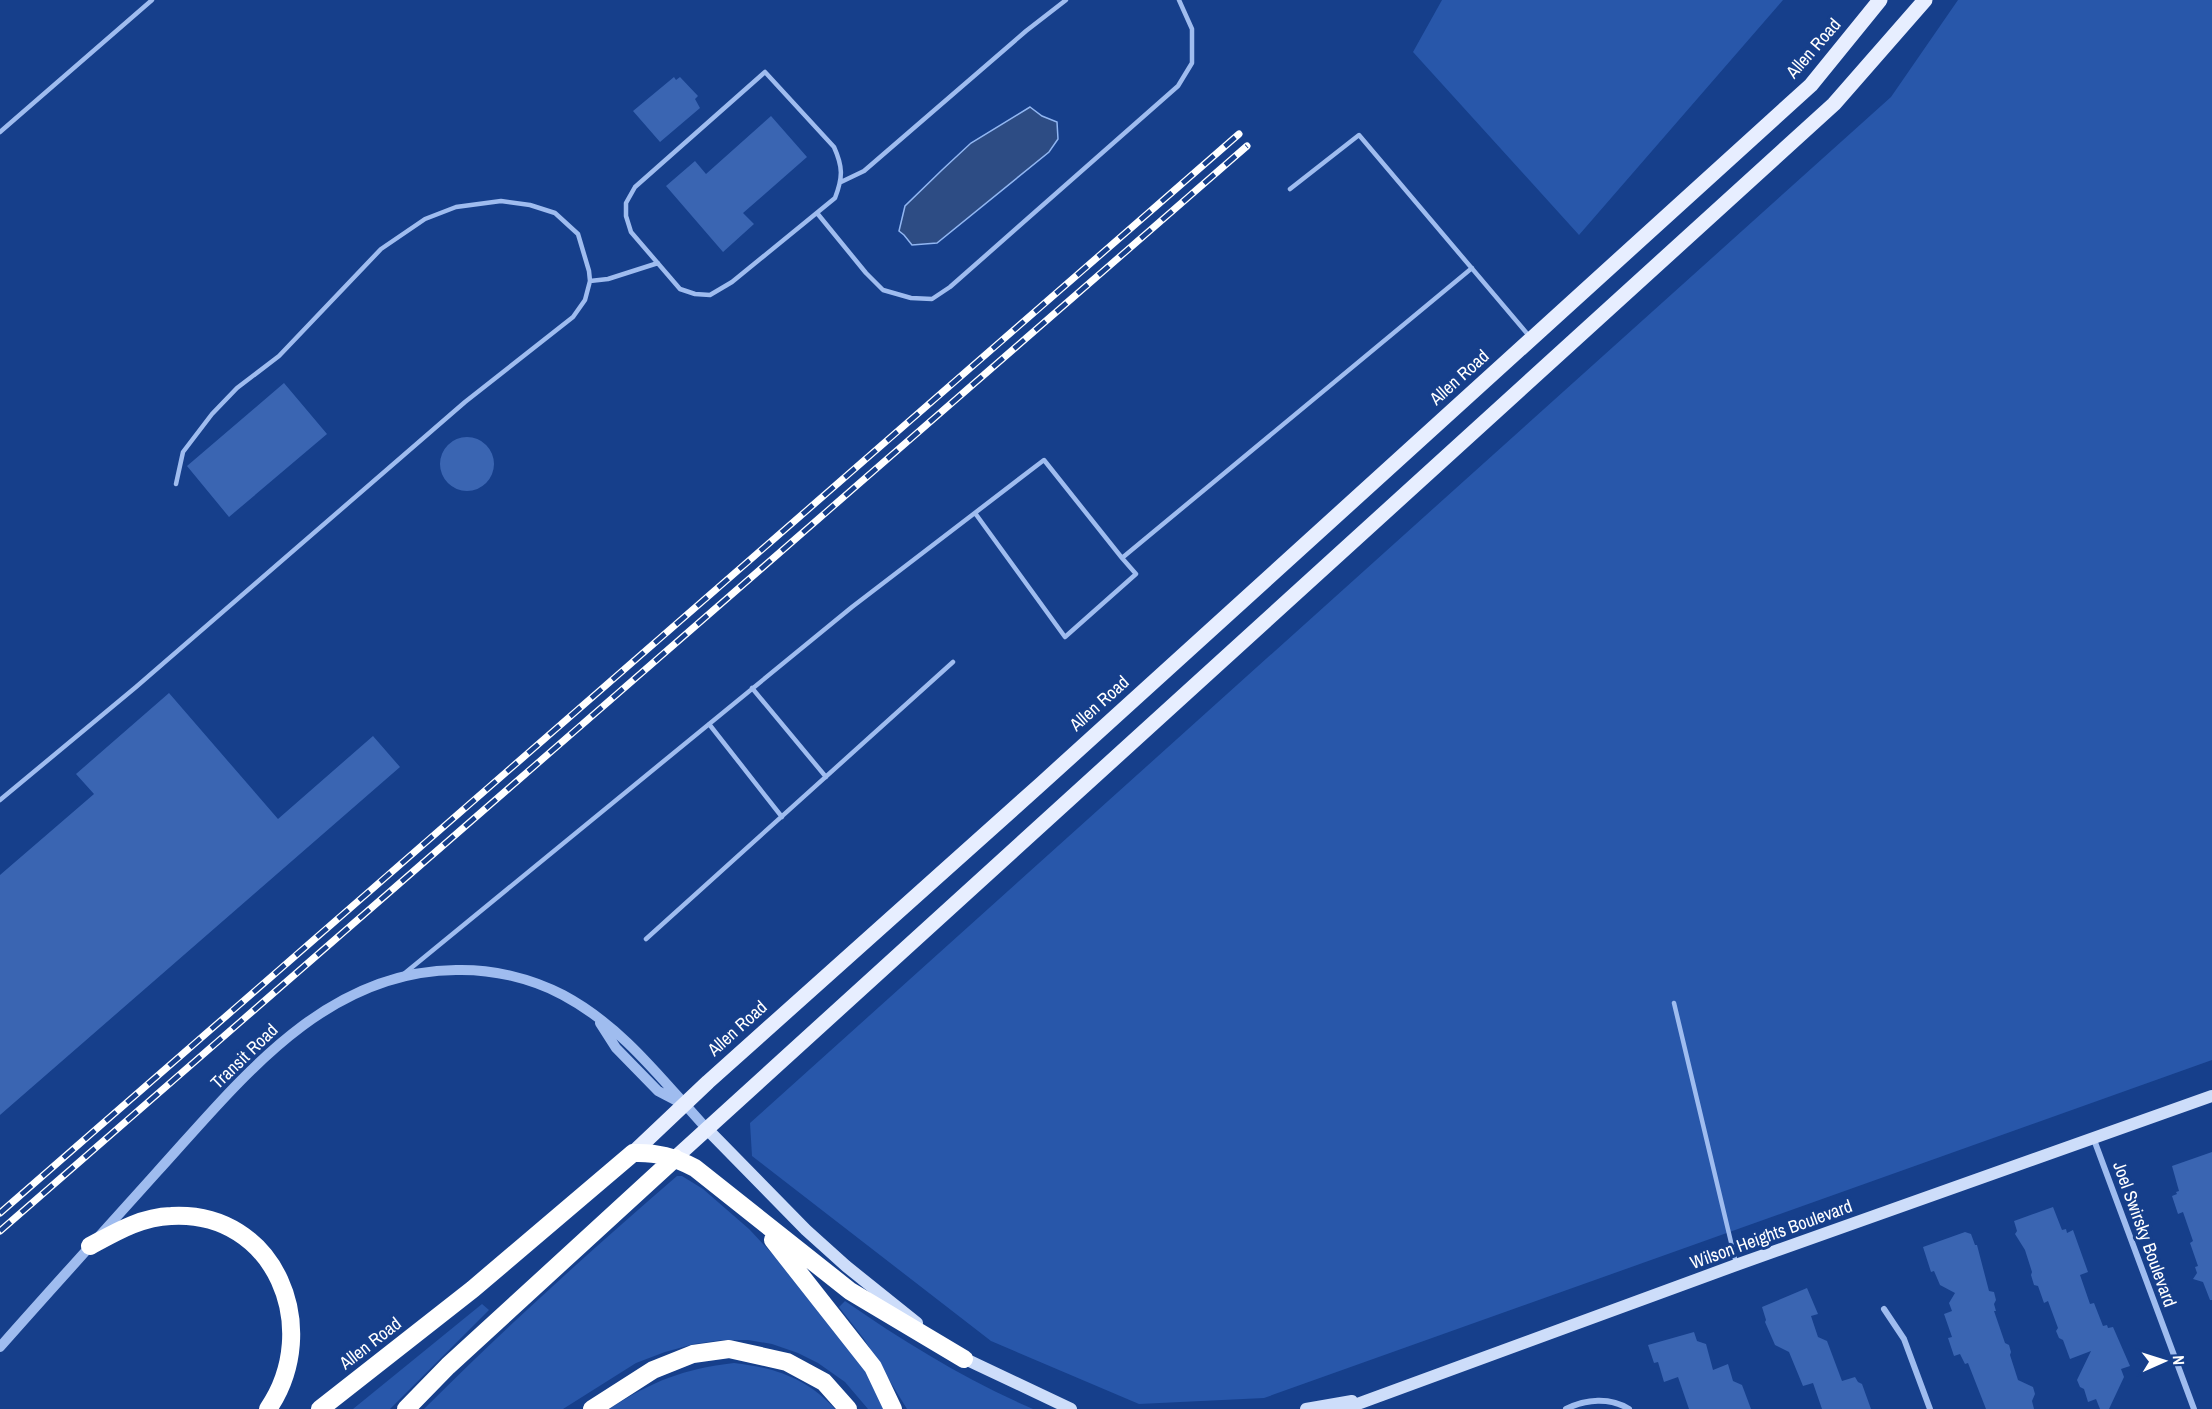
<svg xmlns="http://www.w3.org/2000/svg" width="2212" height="1409" font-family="'Archivo Narrow',sans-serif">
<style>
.green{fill:#2857aa}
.water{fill:#2d4c84;stroke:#91b6f2;stroke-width:1.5}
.building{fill:#3a65b2}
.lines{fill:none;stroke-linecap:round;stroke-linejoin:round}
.service{stroke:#9fbcef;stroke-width:4.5}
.minor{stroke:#9fbcef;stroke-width:6}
.tertiary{stroke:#9fbcef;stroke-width:10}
.secondary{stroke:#cdddfa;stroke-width:12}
.primary{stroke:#e7eeff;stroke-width:15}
.motorway{stroke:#fff;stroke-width:18}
.rail-casing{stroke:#fff;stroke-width:7}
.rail{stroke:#163f8b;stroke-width:4.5;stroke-dasharray:14;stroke-linecap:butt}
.labels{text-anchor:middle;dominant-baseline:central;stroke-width:6;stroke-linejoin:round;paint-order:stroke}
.street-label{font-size:18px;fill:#fff;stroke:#163f8b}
</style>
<rect width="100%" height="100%" fill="#163f8b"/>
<path class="green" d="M1442 0H1783L1579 235 1413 52Z
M1958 0H2212V1060L1264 1398 1139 1404 991 1341 752 1156 750 1123 1891 97Z
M677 1176H682L703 1189 749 1229 783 1265 860 1359 885 1409H868L845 1382 818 1363 798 1353 772 1344 748 1340H722L694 1344 665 1352 636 1363 563 1409H424C505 1328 590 1251 677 1176Z
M845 1301C904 1342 966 1380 1033 1409H907L864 1339 839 1307Z
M482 1304 489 1310 390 1409H353Z
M734 1363C776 1368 806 1378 835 1409H609C653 1381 683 1369 734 1363Z"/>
<path class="water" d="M1030 107 1042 116 1057 122 1058 139 1049 152 937 243 912 245 904 235 899 231 905 206 942 170 971 143Z"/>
<path class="building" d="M674 77 676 80 680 77 698 96 695 99 700 108 660 142 633 111Z
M771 116 807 157 743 213 754 224 723 252 666 186 695 161 706 174Z
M284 383 327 434 229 517 187 466Z
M440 464a27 27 0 1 1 54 0a27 27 0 1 1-54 0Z
M169 693 278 819 373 736 400 767 0 1115V875L94 794 76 774Z
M2212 1152V1300H2210L2203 1282 2193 1279 2197 1273 2195 1267 2198 1266 2190 1243 2193 1241 2183 1212 2178 1214 2172 1196 2177 1194 2176 1192 2179 1191 2172 1166Z
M2053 1207 2062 1230 2066 1229 2067 1233 2073 1230 2088 1272 2080 1275 2090 1304 2094 1303 2103 1326 2107 1325 2108 1328 2113 1327 2130 1366 2121 1369 2124 1377 2109 1409H2100L2096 1399 2088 1402 2084 1389 2080 1387 2077 1380 2091 1351 2070 1359 2063 1340 2059 1338 2056 1331 2058 1328 2048 1301 2044 1303 2038 1286 2034 1285 2031 1275 2032 1272 2025 1250 2015 1234 2017 1231 2014 1221Z
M1965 1232 1971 1234 1975 1245H1977L1989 1291 1994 1292 1996 1300 1994 1304 1996 1311H1994L2005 1343 2009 1345 2011 1352 2010 1355 2018 1380 2033 1387 2035 1394 2032 1401 2034 1409H1986L1968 1363 1965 1364 1960 1354 1954 1356 1948 1338 1952 1337 1944 1314 1952 1311 1949 1303 1955 1293 1940 1285 1934 1271 1931 1272 1923 1247Z
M1807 1288 1818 1314 1811 1316 1818 1337 1827 1341 1842 1381 1855 1377 1858 1382 1862 1384 1871 1409H1822L1813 1383 1803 1386 1789 1352 1775 1345 1765 1322 1766 1320 1762 1307Z
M1694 1332 1697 1341 1706 1344 1713 1370 1728 1364 1733 1381 1742 1385 1751 1409H1689L1678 1377 1664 1382 1658 1362 1654 1363 1648 1345Z"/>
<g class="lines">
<path class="service" d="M765 72 834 147C843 167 843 177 835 198L732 282 710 295 695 294 680 289 631 232 626 216V203L635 187Z
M0 132 152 0
M841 182 864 171 1026 31 1066 0
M1290 189 1359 135 1530 337
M817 213 866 273 883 290 911 298 932 299 950 287 1178 86 1192 63V29L1179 0
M590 281 608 279 658 263
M975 513 1065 637 1136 574 1122 558
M752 688 826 777
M709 724 782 817
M0 800 136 687 465 402 573 317 585 300 590 281 589 271 578 234 555 213 530 205 501 201 456 207 425 219 381 249 279 356 237 388 212 414 183 452 176 484
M646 939 953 662
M405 973 852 607 1044 460 1122 558 1472 268
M1674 1003 1736 1263"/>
<path class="minor" d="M2093 1137 2194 1409
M1884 1309 1904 1339 1930 1409
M1566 1409C1586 1399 1610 1397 1629 1409"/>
<path class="tertiary" d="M600 1023 616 1048 658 1091 681 1103
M0 1347C52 1288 105 1230 157 1172 239 1082 323 971 456 970 492 969 531 978 563 995 623 1027 662 1080 707 1129"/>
<path class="secondary" d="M707 1129 806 1230 846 1266 917 1323
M959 1356 1071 1409
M1306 1409 1352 1401
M1344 1409 1736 1265 2212 1096"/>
<path class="primary" d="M633 1153 708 1082 1041 784 1811 85 1880 0
M675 1158 1834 104 1925 0"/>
<path class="motorway" d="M773 1240 873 1367 893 1409
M90 1246C116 1232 141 1217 171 1216 276 1210 323 1329 268 1409
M320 1409 473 1289 633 1153C657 1152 674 1157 695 1168L850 1291 964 1359
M406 1409 448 1366 675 1158
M592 1409 653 1370 693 1354 729 1349 787 1362 824 1382 848 1409"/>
<g class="rail-casing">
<path id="rail" d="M0 1213 1239 134
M0 1231 1247 146"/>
</g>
<use href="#rail" class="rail"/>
</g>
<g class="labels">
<g class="street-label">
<text transform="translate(1813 48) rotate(-49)">Allen Road</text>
<text transform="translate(1459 377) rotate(-42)">Allen Road</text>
<text transform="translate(1099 703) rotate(-42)">Allen Road</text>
<text transform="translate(737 1028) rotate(-42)">Allen Road</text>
<text transform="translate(244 1056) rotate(-44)">Transit Road</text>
<text transform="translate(1771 1234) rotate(-20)">Wilson Heights Boulevard</text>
<text transform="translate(2145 1234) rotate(70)">Joel Swirsky Boulevard</text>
<text transform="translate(370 1343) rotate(-38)">Allen Road</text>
</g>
</g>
<g transform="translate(2164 1361) rotate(87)" stroke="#163f8b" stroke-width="4.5" paint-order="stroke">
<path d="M0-4.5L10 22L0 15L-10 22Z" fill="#ffffff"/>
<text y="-9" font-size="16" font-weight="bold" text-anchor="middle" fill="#ffffff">N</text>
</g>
</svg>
